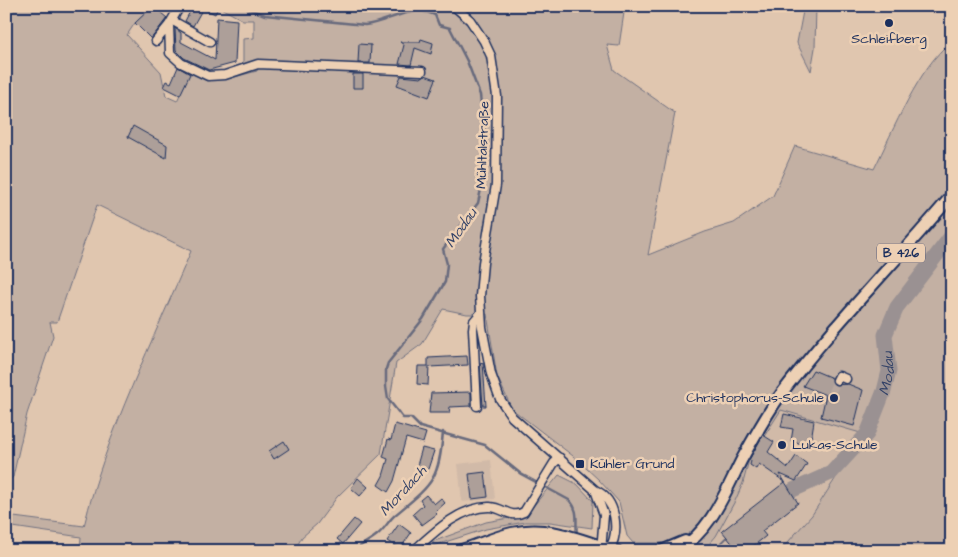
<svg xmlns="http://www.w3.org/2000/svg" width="958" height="557" font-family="'Architects Daughter',sans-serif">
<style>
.built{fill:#d1baa8}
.green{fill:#c3b0a3;stroke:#6f7080}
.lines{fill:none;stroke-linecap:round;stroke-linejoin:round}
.stream{stroke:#676a7d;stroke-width:2.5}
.river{stroke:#9a9192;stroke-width:15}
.building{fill:#ad9f99;stroke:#1b2f5e}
.minor-tunnel{stroke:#b9a89f;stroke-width:8;stroke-dasharray:8 4;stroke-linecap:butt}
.minor-casing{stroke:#1b2f5e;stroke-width:11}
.major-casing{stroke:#1b2f5e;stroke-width:14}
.minor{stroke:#edd0b4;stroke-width:8}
.major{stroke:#edd0b4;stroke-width:10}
.poi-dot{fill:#1b2f5e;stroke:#edd0b4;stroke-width:2}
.labels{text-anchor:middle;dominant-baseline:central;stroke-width:5;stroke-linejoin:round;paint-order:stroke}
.shield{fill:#edd0b4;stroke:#5a5f78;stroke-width:1}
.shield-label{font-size:12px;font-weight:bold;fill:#1b2f5e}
.poi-label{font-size:14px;fill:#1b2f5e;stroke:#edd0b4;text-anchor:start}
.street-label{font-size:14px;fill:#1b2f5e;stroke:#edd0b4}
.water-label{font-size:15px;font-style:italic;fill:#344368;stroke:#edd0b4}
</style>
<rect width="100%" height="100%" fill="#e0c6af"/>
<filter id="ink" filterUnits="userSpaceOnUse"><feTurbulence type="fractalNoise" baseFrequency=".02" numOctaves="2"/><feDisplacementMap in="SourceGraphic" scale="10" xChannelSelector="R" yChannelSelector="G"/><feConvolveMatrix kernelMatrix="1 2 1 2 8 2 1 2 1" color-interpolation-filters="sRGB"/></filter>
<g filter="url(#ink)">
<path class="built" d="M817 361 864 434 812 515 780 551H712L710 543 716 536 743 483 749 460 780 410Z
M491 460 495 499 462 502 458 464Z"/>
<path class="green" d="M6 6H153L135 23 127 35 161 72 166 96 177 101 191 71 225 75 223 80 257 71 258 64 243 66V39L254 38V20H243L217 6 276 8 277 6H625L619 46 607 45 614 70 675 113 648 255 705 232 734 223 773 196 795 146 874 169C893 131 919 66 952 41V551H780L812 515 864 434 781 410 749 460 743 483 735 501 716 536 710 543 712 551H666L664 543H633L627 536 619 502 599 480 573 456 512 409 497 376 487 314H467L443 309 422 344 396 363 381 454 337 497 317 524 302 537 294 551H80L81 537 6 526V516L84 526C107 431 153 341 191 251L97 205 57 322H50L53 336 27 414 13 477 6 483Z
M804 6H816L815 48 811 71 797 43Z
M559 475 577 484 593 501 592 528 550 522H525L486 529 417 551 421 546 486 522 526 515Z"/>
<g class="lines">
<path class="stream" d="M241 6 265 15 365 25C389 22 411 4 435 15L439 25 450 28 467 61 480 95 484 133 483 180 478 203 443 249 447 264 445 282 423 319 388 363 386 369V386L388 399 403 418H411L420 427 485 445 521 474 569 500C580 511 575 521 577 535
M355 551C362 543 370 541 377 535 385 529 388 521 395 515 432 484 439 481 443 432
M713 551 726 538"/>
<path class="river" id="s1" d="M793 490 831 473 867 434 884 391 889 371 885 335 897 307 952 235"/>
</g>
<path class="building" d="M153 6 167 18 151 39 135 23Z
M193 6H219L215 14 203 8 193 26 185 21Z
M217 18 237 20 235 63 209 70 184 58 176 50 175 28 181 33V42L215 60Z
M421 39 433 43 431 54 415 48 411 65 399 64 404 45 400 42H420Z
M359 44 371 45 370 63H358Z
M178 67 190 74 180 95 164 87 167 81 171 83Z
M353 74H363V88H353Z
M425 75 436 79 429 97 397 85 401 76 421 78Z
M133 126 167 145 166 158 128 137Z
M467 356 468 365 429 367 428 385 417 384 418 366H428V358Z
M483 363 486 406H483L480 364Z
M813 370 832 378 835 385 848 384 863 390 854 426 821 417 826 395 803 386Z
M471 392V406L450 407 449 413H429L431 393Z
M784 414 814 421 810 446 791 441 793 429 781 427Z
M395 424 426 433 423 443 406 438 394 481 388 492 378 485 383 476 388 459 383 457 388 439 391 440Z
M763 435 774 442 768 452 788 468 796 456 807 464 796 481 780 474 798 503 762 531 766 536 747 551H730L735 547 722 531 785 482 759 464 756 469 750 465 751 461 749 460Z
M284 441 289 449 274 459 269 451Z
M422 448 434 451 427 472 416 469Z
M485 472 488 497 472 499 469 474Z
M358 478 368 487 360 496 351 488Z
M426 495 434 504 441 498 445 503 435 512 437 514 422 525 413 514 423 505 420 500Z
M354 519 360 524 343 544 337 539Z
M399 524 411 533 400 549 387 541Z"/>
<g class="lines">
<path class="minor-tunnel" d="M832 392 837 380"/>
<g class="minor-casing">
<path id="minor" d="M180 6 169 25 170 53 181 63 208 76 225 75 258 64 422 71
M454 6 470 20 484 41 491 56 497 96 496 185 483 263 480 296 482 327 491 374 500 399 512 417 595 490 604 515 601 551
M173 21 210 42
M156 41 169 25
M837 380 839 376 846 379
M477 406 473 329 474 321 481 313
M595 490C617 500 620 531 609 551
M418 547C436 530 463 506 490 507 504 508 510 519 524 512L554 463 560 458"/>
</g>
<g class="major-casing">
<path id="major" d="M458 551C476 546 494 537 512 533 549 524 582 541 617 551
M487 551C531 535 540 536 585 551
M661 551 685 541
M678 551C713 528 724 494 742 459 754 437 767 414 781 394 834 324 896 262 952 195"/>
</g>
<use href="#minor" class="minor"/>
<use href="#major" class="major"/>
</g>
</g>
<g class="poi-dot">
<circle cx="889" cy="23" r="5"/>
<circle cx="834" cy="398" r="5"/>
<circle cx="782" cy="445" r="5"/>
<rect x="575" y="459" width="10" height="10" rx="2.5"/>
</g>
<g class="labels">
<rect class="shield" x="877" y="243.5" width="48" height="19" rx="4"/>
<g class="shield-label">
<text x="901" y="253">B 426</text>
</g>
<g class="poi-label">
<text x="889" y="39" text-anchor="middle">Schleifberg</text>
<text x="824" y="398" text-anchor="end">Christophorus-Schule</text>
<text x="792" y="445">Lukas-Schule</text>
<text x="590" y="464">Kühler Grund</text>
</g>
<g class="street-label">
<text transform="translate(483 145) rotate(-88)">Mühltalstraße</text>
</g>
<g class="water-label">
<text transform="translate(461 228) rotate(-55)">Modau</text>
<text stroke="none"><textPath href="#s1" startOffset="159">Modau</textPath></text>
<text transform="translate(403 491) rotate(-48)">Mordach</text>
</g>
</g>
<rect width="958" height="557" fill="none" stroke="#edd0b4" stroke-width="25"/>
<rect x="12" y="12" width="933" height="532" fill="none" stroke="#1b2f5e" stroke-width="2" filter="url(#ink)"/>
</svg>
